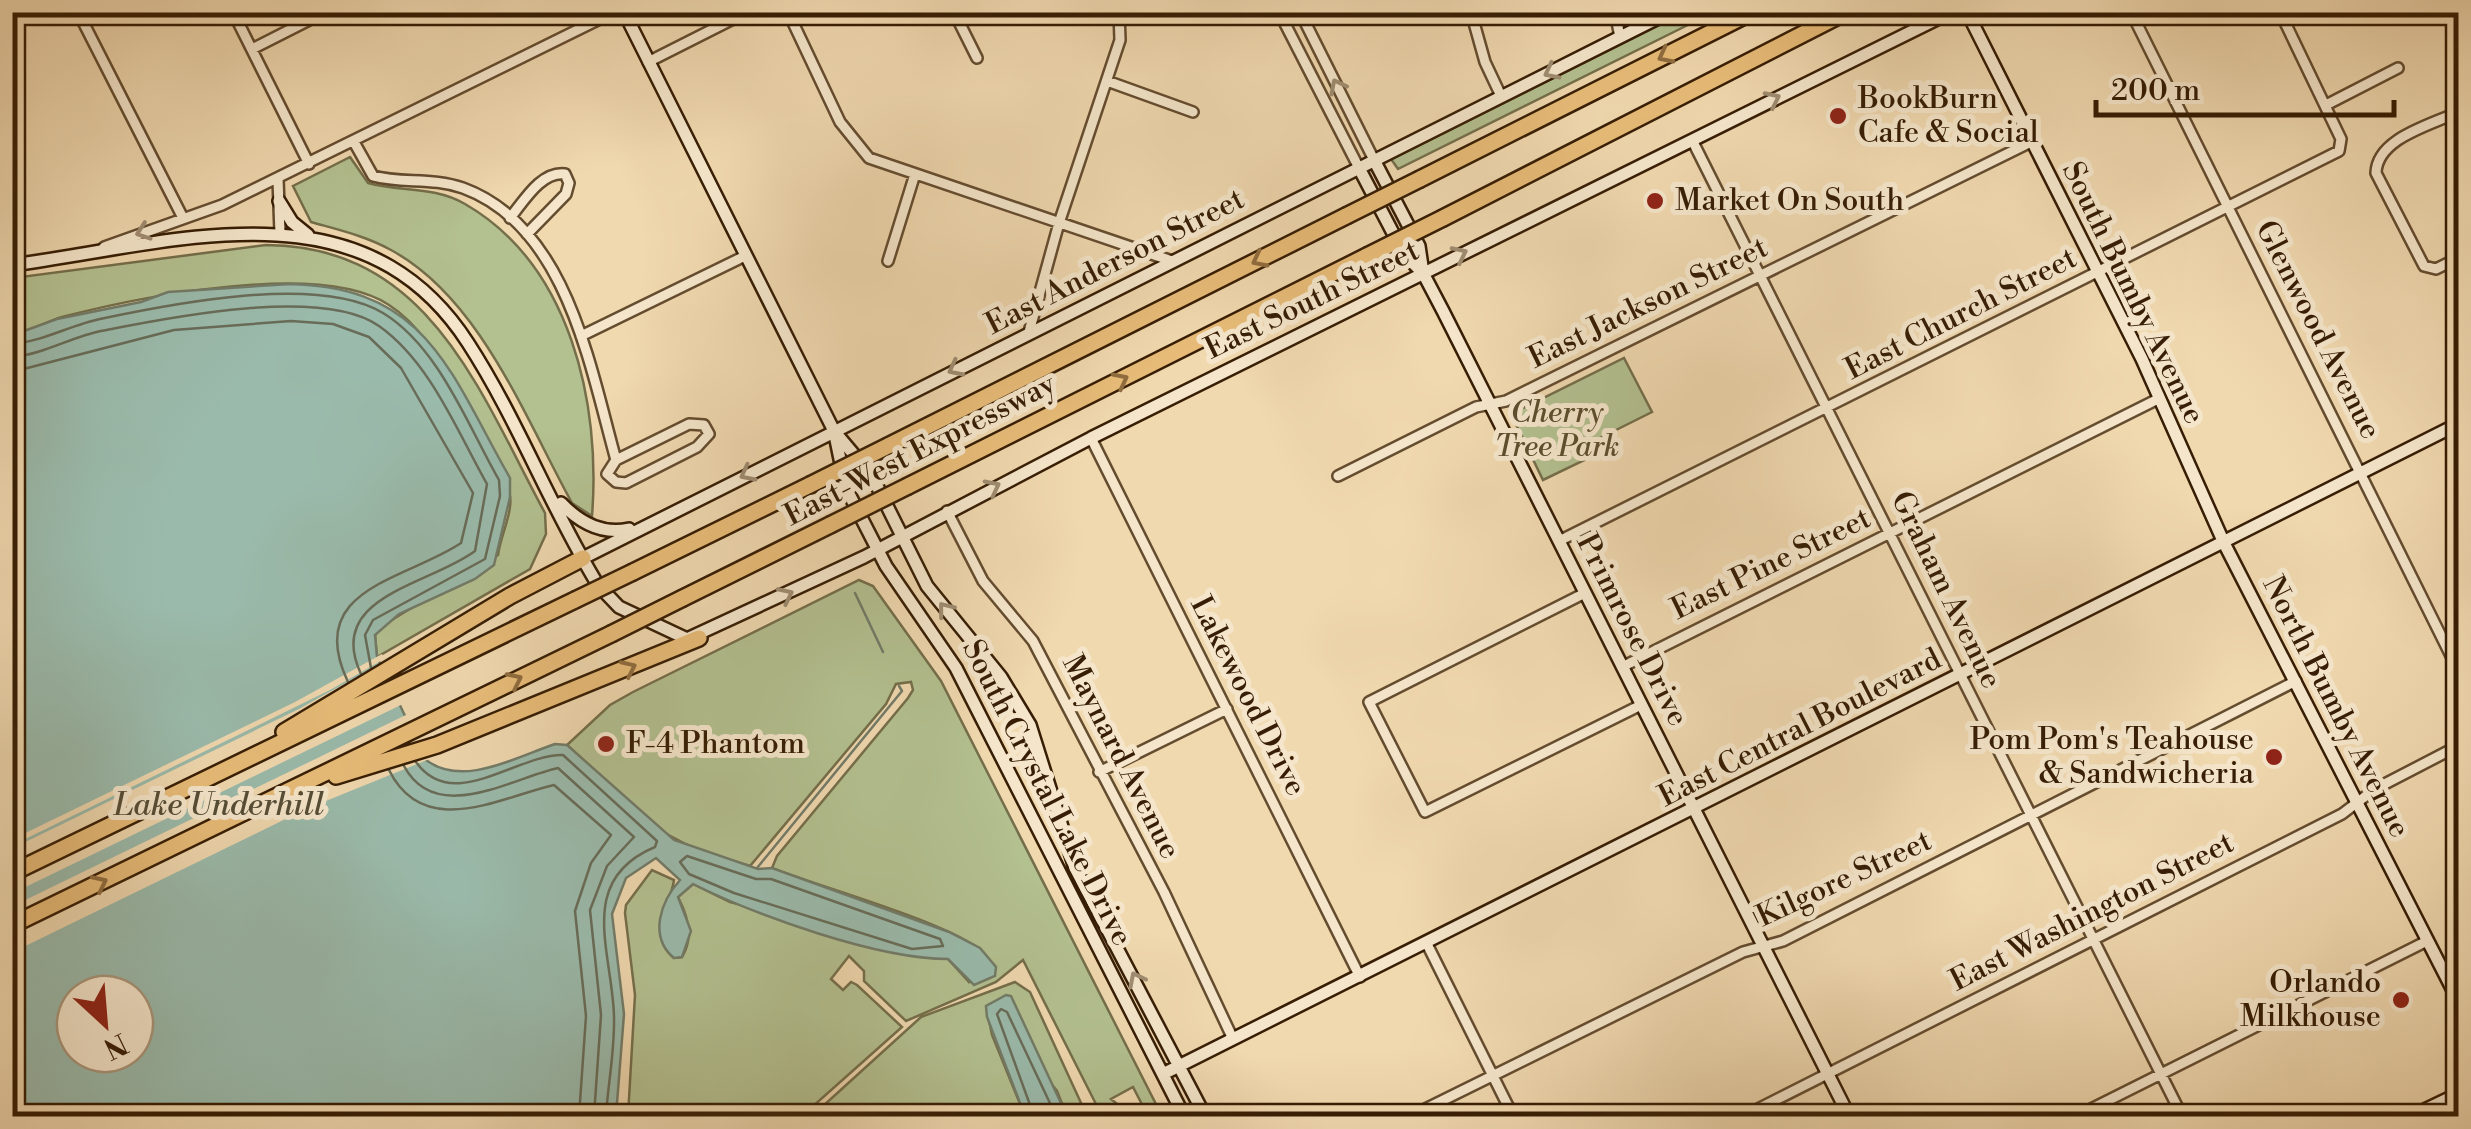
<svg xmlns="http://www.w3.org/2000/svg" width="2471" height="1129" font-family="'Libre Bodoni',serif">
<style>
.green{fill:#b3c090;stroke:#746e4a;stroke-width:2.5}
.water{fill:#9abaab;stroke:#727b68;stroke-width:2.5;fill-rule:evenodd}
.pier{fill:#f0d8af}
.lines{fill:none;stroke-linecap:round;stroke-linejoin:round}
.shore{stroke:#686c58;stroke-width:2.5}
.stream{stroke:#727b68;stroke-width:2.5}
.street-casing{stroke:#644c2f;stroke-width:14}
.secondary-casing{stroke:#361d04;stroke-width:16}
.highway-casing{stroke:#361d04;stroke-width:20}
.street{stroke:#f5e6cb;stroke-width:9}
.secondary{stroke:#f5e6cb;stroke-width:11}
.highway{stroke:#e8bc78;stroke-width:15}
.highway-bridge-casing{stroke:#361d04;stroke-width:20;stroke-linecap:butt}
.highway-bridge{stroke:#e8bc78;stroke-width:15}
.oneway{stroke:#8f6c3e}
.oneway2{stroke:#9f8c71}
.poi-dot{fill:#8f2418;stroke:#f5e6cb;stroke-width:4}
.labels{text-anchor:middle;dominant-baseline:central;stroke-width:10;stroke-linejoin:round;paint-order:stroke}
.poi-label{font-size:30px;fill:#361d04;stroke:#f5e6cb;text-anchor:start}
.street-label{font-size:30px;fill:#361d04;stroke:#f5e6cb}
.park-label{font-size:30px;font-style:italic;fill:#5c4e2e;stroke:#f5e6cb}
.water-label{font-size:32px;font-style:italic;fill:#544c36;stroke:#f5e6cb}
</style>
<rect width="100%" height="100%" fill="#f0d8af"/>
<filter id="stains"><feTurbulence type="fractalNoise" baseFrequency=".002" numOctaves="4"/><feColorMatrix values="0 0 0 0 .2 0 0 0 0 .09 0 0 0 0 .02 0 0 0 .5 -.17"/></filter>
<radialGradient id="worn" r=".72"><stop offset=".6" stop-color="#630" stop-opacity="0"/><stop offset="1" stop-color="#630" stop-opacity=".3"/></radialGradient>
<path class="green" d="M1683 13H1712L1398 169 1391 159Z
M350 157 368 183C401 192 434 186 465 204 571 265 601 404 592 516L572 503C525 418 480 298 391 250 366 236 339 230 311 222L293 186Z
M266 245C429 246 479 391 545 513L546 534 530 569 377 657 375 635 382 626 498 555C500 538 513 511 510 496 506 475 468 417 457 395 439 361 423 327 389 305 321 260 139 297 62 317 45 322 30 332 13 335V278Z
M1624 358 1652 412 1590 443 1595 455 1543 480 1511 414Z
M859 580 873 586 941 681 1162 1116H1148L1133 1087 1111 1099 1122 1108 1102 1116 1023 960 996 982 906 1021 864 981V971L849 956 831 979 843 990 851 982 857 985 902 1027 802 1116H628L635 995 625 913 626 905 652 870 674 880C671 905 645 934 674 958L682 957C694 938 688 916 678 897L693 884 730 902 948 959 969 982 987 957C967 927 815 886 772 868L777 856 908 698 913 690 911 682 896 684 886 704 750 866 697 850 659 830 567 745 610 705 633 692Z
M1015 982 1030 992 1087 1116H1067L1057 1091 986 1006 992 1035 1025 1116H812L921 1017Z"/>
<path class="water" d="M290 284C428 287 450 373 510 478V497L494 565 475 579 399 614 375 635 377 657 426 760C463 788 516 757 555 744L567 745 674 840 758 869 772 868 949 932 980 948 996 967 995 976 974 985 948 959C877 959 758 916 693 884L678 897 691 931 682 957 674 958C648 936 661 901 680 880L656 858 626 878 612 914 624 1014 616 1116H13V335L57 319 141 302 168 292ZM75 994H135V1054H75Z
M1006 995 1011 996 1067 1116H1025L987 1017 986 1006Z"/>
<path class="pier" d="M382 654 384 659 330 690 13 845V839L295 702Z
M385 661 405 703 13 893V848L299 709Z
M410 713 432 758 306 809 13 952V906Z"/>
<g class="lines">
<path class="shore" d="M12 344C41 342 71 325 100 319 171 304 318 274 383 313 439 347 468 426 499 480L500 496 485 559 373 620 365 635 371 668
M12 357C42 355 71 337 101 331 166 318 322 286 379 326 430 362 457 431 487 484L475 551C430 585 324 596 361 674
M12 372 174 330 291 321 333 324 369 337 401 368 473 493 461 543C406 580 303 588 348 682
M416 762C453 814 517 754 563 755L657 841 655 847C576 880 612 951 614 1016 615 1050 608 1083 606 1116
M404 766C436 826 512 778 558 768L634 837 607 866 590 910 601 1015 594 1116
M389 770C424 841 501 797 554 785L611 835 591 863 575 911 586 1016 579 1116
M687 856 756 879H771L940 939 943 946 912 949 734 893 689 874 680 862Z
M1034 1116 997 1014 1001 1009 1007 1012 1056 1116"/>
<path class="stream" d="M855 593 883 652
M757 868 902 691 899 686"/>
<g class="street-casing">
<path id="street" d="M78 12 183 218
M233 12 309 164
M788 12 840 122 869 158 1172 261
M954 12 977 58
M1279 12 1359 168
M1300 12 1374 160
M1471 12 1485 62 1501 96
M1615 12 1620 37
M2131 12 2458 670
M252 49 325 12
M648 62 747 12
M1107 81 1193 112
M2326 105 2398 68
M2458 112C2431 125 2377 138 2376 173L2424 266 2436 269 2458 258
M1692 140 2182 1116
M354 142 373 176C402 184 432 177 463 188 567 226 590 367 616 460
M278 179 280 233
M510 218C524 201 541 171 565 174L569 183 566 194 527 234
M104 247 222 205 614 12
M888 261 915 174
M1029 332 1059 223 1120 40 1119 12
M581 336 745 256
M689 424 704 425 709 434 697 447 626 483 616 482 607 474 616 460Z
M1091 438 1360 977
M1338 476 1476 407 1506 401 2031 142
M947 511 983 581 1033 641 1164 892 1233 1039
M1559 541 2339 151 2341 139 2280 12
M1585 593 1369 702 1425 812 1641 705
M1622 667 2158 399
M1099 772 1227 709
M1426 942 1513 1116
M1411 1116 1743 952 1783 941 2296 681
M1744 1116 2342 814 2375 789 2458 746
M2077 1116 2427 941"/>
</g>
<g class="secondary-casing">
<path id="secondary" d="M624 12 834 431 872 476 927 586 1001 677 1030 725 1075 868 1205 1116
M1967 12 2142 359 2224 543 2458 1000
M1374 160 1419 246 1423 273
M1359 168 1404 254 1423 273 1443 311 1849 1116
M279 201 292 222 308 235
M12 265C173 244 361 178 468 343 518 420 550 507 598 585L619 607 687 639 864 557 1091 438 1951 12
M835 435 846 488 886 566 956 668 1184 1116
M561 503C579 522 602 535 629 529
M583 558 1670 12
M1163 1074 2458 424
M2412 1116 2458 1094"/>
</g>
<g class="highway-casing">
<path id="highway" d="M1420 179 1752 12
M1443 218 1846 12
M888 446 1346 216
M908 486 1367 256
M633 572 810 485
M683 598 830 525
M284 732 510 596 583 558
M336 776 437 745 699 638
M12 873 575 600
M12 925 611 634"/>
</g>
<use href="#street" class="street"/>
<use href="#secondary" class="secondary"/>
<use href="#highway" class="highway"/>
<g class="highway-bridge-casing">
<path id="highway-bridge" d="M1346 216 1420 179
M1367 256 1443 218
M810 485 888 446
M830 525 908 486
M575 600 633 572
M611 634 683 598"/>
</g>
<use href="#highway-bridge" class="highway-bridge"/>
</g>
<defs><path id="oneway-chevron" d="M-2-3.5L2.5 0L-2 3.5" fill="none" stroke-width="1.6" stroke-linecap="round" stroke-linejoin="round" transform="scale(2.5)"/></defs>
<g class="oneway">
<use href="#oneway-chevron" transform="translate(1665 56) rotate(153)"/>
<use href="#oneway-chevron" transform="translate(1259 260) rotate(153)"/>
<use href="#oneway-chevron" transform="translate(1121 380) rotate(-27)"/>
<use href="#oneway-chevron" transform="translate(629 668) rotate(-25)"/>
<use href="#oneway-chevron" transform="translate(515 680) rotate(-26)"/>
<use href="#oneway-chevron" transform="translate(100 883) rotate(-26)"/>
</g>
<g class="oneway2">
<use href="#oneway-chevron" transform="translate(1551 72) rotate(153)"/>
<use href="#oneway-chevron" transform="translate(1337 86) rotate(-117)"/>
<use href="#oneway-chevron" transform="translate(1773 99) rotate(-26)"/>
<use href="#oneway-chevron" transform="translate(143 232) rotate(161)"/>
<use href="#oneway-chevron" transform="translate(1460 254) rotate(-26)"/>
<use href="#oneway-chevron" transform="translate(955 369) rotate(153)"/>
<use href="#oneway-chevron" transform="translate(747 474) rotate(153)"/>
<use href="#oneway-chevron" transform="translate(993 487) rotate(-27)"/>
<use href="#oneway-chevron" transform="translate(786 595) rotate(-26)"/>
<use href="#oneway-chevron" transform="translate(945 609) rotate(-128)"/>
<use href="#oneway-chevron" transform="translate(1136 979) rotate(-117)"/>
</g>
<g class="poi-dot">
<circle cx="1838" cy="116" r="10"/>
<circle cx="1655" cy="201" r="10"/>
<circle cx="606" cy="744" r="10"/>
<circle cx="2274" cy="757" r="10"/>
<circle cx="2401" cy="1000" r="10"/>
</g>
<g class="labels">
<g class="poi-label">
<text x="1858" y="99">BookBurn<tspan x="1858" dy="34">Cafe &amp; Social</tspan></text>
<text x="1675" y="201">Market On South</text>
<text x="2254" y="740" text-anchor="end">Pom Pom's Teahouse<tspan x="2254" dy="34">&amp; Sandwicheria</tspan></text>
<text x="626" y="744">F-4 Phantom</text>
<text x="2381" y="983" text-anchor="end">Orlando<tspan x="2381" dy="34">Milkhouse</tspan></text>
</g>
<g class="street-label">
<text transform="translate(1115 262) rotate(-27)">East Anderson Street</text>
<text transform="translate(2133 293) rotate(64)">South Bumby Avenue</text>
<text transform="translate(1312 300) rotate(-26)">East South Street</text>
<text transform="translate(1648 303) rotate(-26)">East Jackson Street</text>
<text transform="translate(1961 314) rotate(-27)">East Church Street</text>
<text transform="translate(2318 330) rotate(63)">Glenwood Avenue</text>
<text transform="translate(920 450) rotate(-27)">East-West Expressway</text>
<text transform="translate(1771 564) rotate(-26)">East Pine Street</text>
<text transform="translate(1946 590) rotate(64)">Graham Avenue</text>
<text transform="translate(1632 630) rotate(63)">Primrose Drive</text>
<text transform="translate(1248 696) rotate(63)">Lakewood Drive</text>
<text transform="translate(2336 707) rotate(63)">North Bumby Avenue</text>
<text transform="translate(1800 728) rotate(-27)">East Central Boulevard</text>
<text transform="translate(1121 757) rotate(63)">Maynard Avenue</text>
<text transform="translate(1047 793) rotate(63)">South Crystal Lake Drive</text>
<text transform="translate(1844 879) rotate(-25)">Kilgore Street</text>
<text transform="translate(2092 912) rotate(-27)">East Washington Street</text>
</g>
<g class="park-label">
<text x="1557" y="413">Cherry<tspan x="1557" dy="34">Tree Park</tspan></text>
</g>
<g class="water-label">
<text x="219" y="805">Lake Underhill</text>
</g>
</g>
<rect width="2471" height="1129" fill="none" stroke="#f0d8af" stroke-width="50"/>
<rect x="15" y="15" width="2441" height="1099" fill="none" stroke="#361d04" stroke-width="5"/>
<rect x="25" y="25" width="2421" height="1079" fill="none" stroke="#361d04" stroke-width="2.5"/>
<g transform="translate(105 1024) rotate(154)"><circle r="48" fill="#f5e6cb" stroke="#a9967b" stroke-width="2.5"/>
<path d="M0-8L18 38L0 25L-18 38Z" fill="#8f2418"/>
<text y="-15" font-size="28" font-weight="bold" text-anchor="middle" fill="#361d04">N</text>
</g>
<path d="M2096 100v15h298v-15" fill="none" stroke="#361d04" stroke-width="5"/>
<text x="2111" y="100" font-size="30" fill="#361d04" stroke="#f5e6cb" stroke-width="8" paint-order="stroke">200 m</text>
<rect width="100%" height="100%" filter="url(#stains)"/>
<rect width="100%" height="100%" fill="url(#worn)"/>
</svg>
